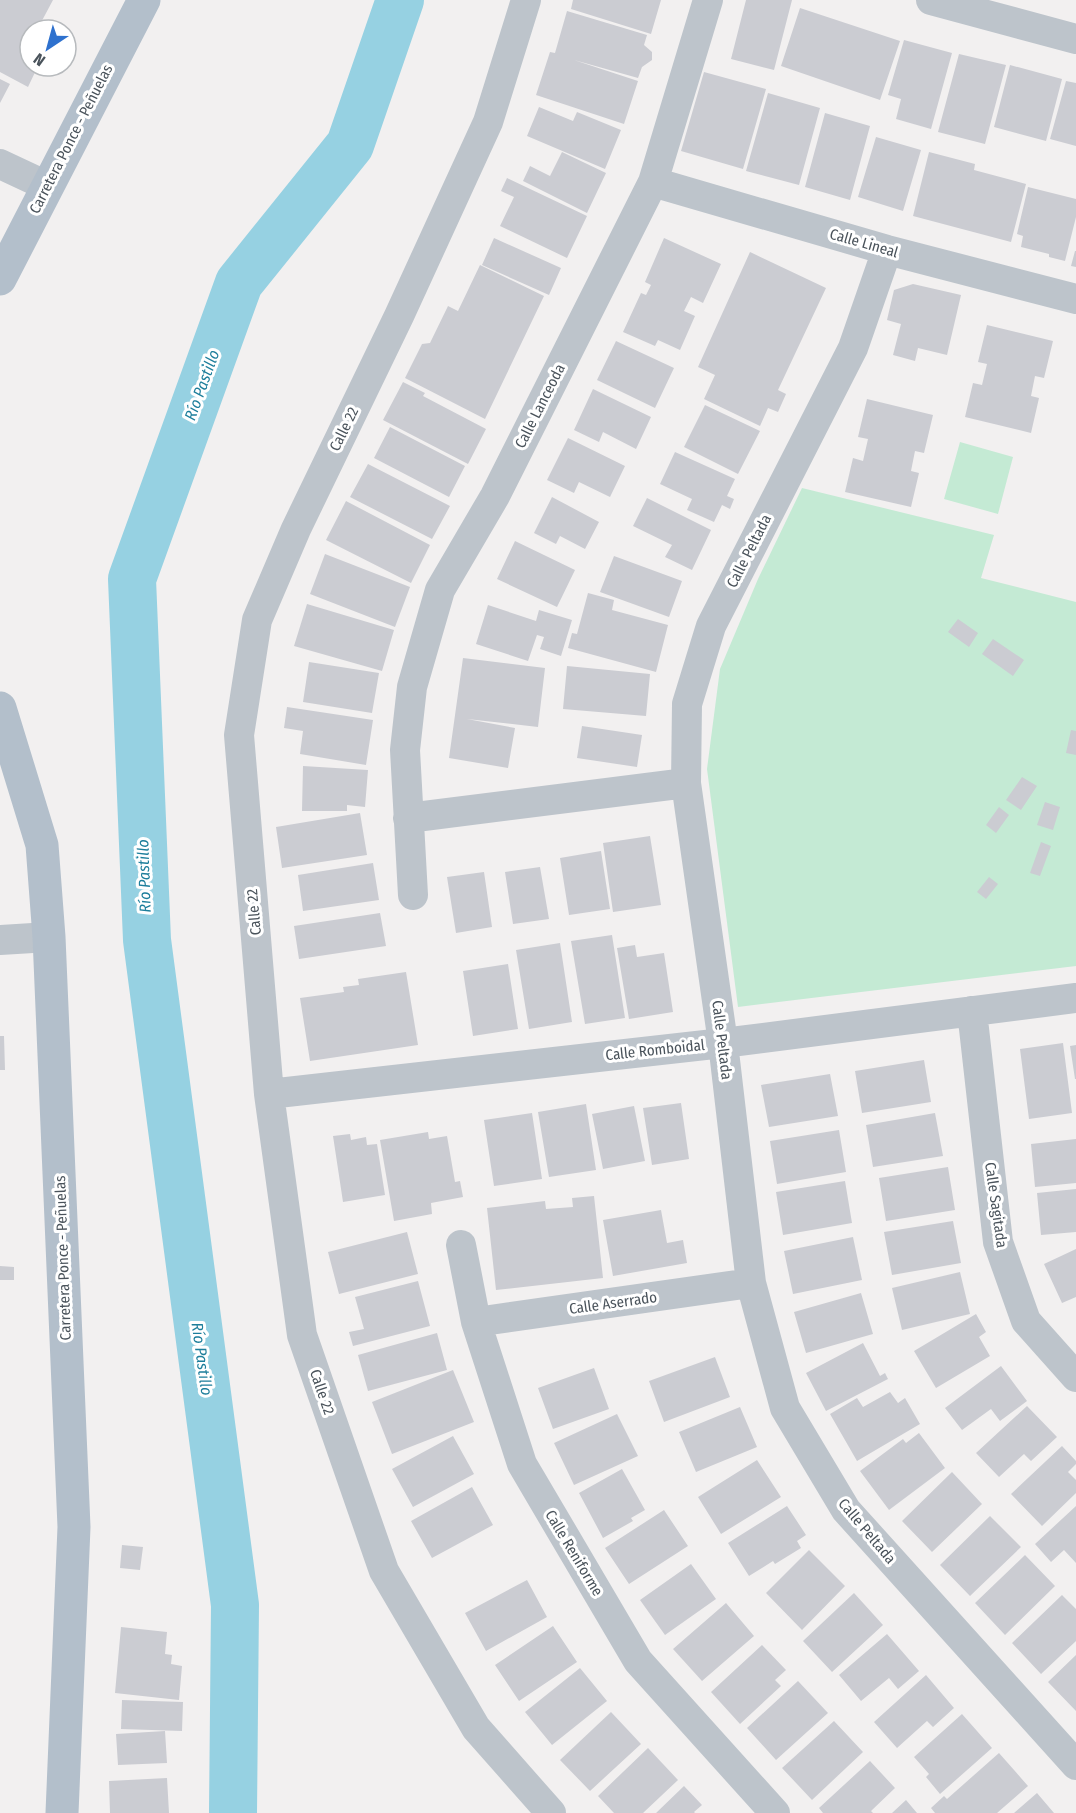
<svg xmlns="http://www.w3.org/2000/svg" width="1076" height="1813" font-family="'Fira Sans Condensed',sans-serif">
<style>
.park{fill:#c4ead4}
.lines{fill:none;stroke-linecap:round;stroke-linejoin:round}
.river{stroke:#96d1e2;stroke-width:48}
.building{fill:#cbccd2}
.street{stroke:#bdc4cb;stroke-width:30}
.primary{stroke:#b3bfcb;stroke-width:33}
.labels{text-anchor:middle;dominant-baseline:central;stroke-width:6;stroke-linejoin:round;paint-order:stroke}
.street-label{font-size:15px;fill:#4a535b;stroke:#fff}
.water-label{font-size:16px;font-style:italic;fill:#1d7e9b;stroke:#fff}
</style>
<rect width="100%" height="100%" fill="#f2f0f0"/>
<path class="park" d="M960 442 1013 457 998 514 944 499Z
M802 488 994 535 981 578 1076 602V966L738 1007 707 769 720 669 758 579Z"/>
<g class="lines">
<path class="river" d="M233 1813 235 1605 147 940 132 579 239 283 350 145 400 0"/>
</g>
<path class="building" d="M0 0H53L37 30H30V66H38L28 87 0 72Z
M573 0H661L651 34 571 9Z
M746 0H792L774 70 731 59Z
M800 8 900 41 880 100 781 66Z
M567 11 647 35 644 45 652 52V60L642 67 638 78 574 60 638 81 624 124 536 95 550 52 555 53Z
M904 40 952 53 931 129 896 119 901 99 888 95Z
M959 54 1006 65 985 144 938 132Z
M1010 65 1062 79 1046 141 994 127Z
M704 72 766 89 743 169 681 151Z
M0 79 10 84 0 103Z
M1066 81 1076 83V146L1050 139Z
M768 93 820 108 799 185 746 171Z
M539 107 573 121 577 112 621 130 605 169 527 136Z
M825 113 870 126 850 200 805 187Z
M876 137 921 150 903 211 858 197Z
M562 152 606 173 587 213 523 181 530 166 550 176Z
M929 152 975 164 974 170 1026 184 1011 242 913 216Z
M507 178 587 216 567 258 500 226 514 197 501 191Z
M1028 187 1076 199V217L1065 261 1049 257V254L1021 247 1023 236 1017 234Z
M494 238 561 268 549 295 482 265Z
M664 238 721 264 703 303 691 297 684 311 695 316 680 350 658 340 655 346 623 332 641 293 646 295 651 285 645 282Z
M1075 251H1076V267L1071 266Z
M750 252 826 288 778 390 786 394 778 412 768 408 760 426 704 399 715 375 698 367Z
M480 265 544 296 485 419 405 378 422 344 430 343 448 306 458 311Z
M913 284 961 295 947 355 918 348 915 361 893 355 901 324 887 320 894 290Z
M987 325 1053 341 1044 378 1035 376 1031 396 1039 398 1031 433 965 417 973 383 982 385 987 364 978 362Z
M616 341 674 368 655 408 597 380Z
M403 382 425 393 423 396 486 429 468 464 383 420Z
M593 389 651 417 636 449 603 432 599 442 574 430Z
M867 399 933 415 924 453 915 451 911 471 919 473 911 507 845 492 853 458 863 461 868 439 858 437Z
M705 405 760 431 738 474 684 447Z
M390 427 465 466 449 497 374 458Z
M568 438 625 466 610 497 579 482 574 493 547 480Z
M675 452 735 479 727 496 734 499 730 509 722 505 714 522 687 510 692 499 660 484Z
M368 464 450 506 432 539 350 497Z
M552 497 599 522 585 549 560 536 556 544 534 533Z
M647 498 711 530 692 570 665 557 672 545 633 526Z
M346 501 430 545 411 583 326 540Z
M515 541 575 570 557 607 497 579Z
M325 554 410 587 395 627 310 594Z
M614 556 682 581 669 617 600 592Z
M588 593 614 600 612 610 668 625 656 672 568 648 572 633 577 634Z
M307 604 394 630 382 671 294 646Z
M488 605 536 621 539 610 572 620 561 656 540 649 544 637 537 635 528 661 476 644Z
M958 619 978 633 969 647 948 632Z
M993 639 1024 660 1013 676 982 654Z
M463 658 545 668 538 727 467 719 515 728 508 768 449 758Z
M309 662 379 673 372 713 303 702Z
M567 666 650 674 646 716 563 709Z
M287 707 373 720 366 765 300 754 303 731 284 728Z
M582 726 642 735 637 767 577 758Z
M1071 730 1076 731V755L1066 753Z
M303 766 368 770 365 807 347 805V811H302Z
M1022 777 1037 786 1021 810 1006 800Z
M1045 802 1060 807 1053 830 1037 825Z
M999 807 1009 815 996 833 986 825Z
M360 813 367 855 282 868 276 827Z
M650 836 661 905 613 912 603 843Z
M1041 842 1051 846 1040 876 1030 873Z
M601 851 610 909 569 915 560 858Z
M373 863 379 900 303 911 298 875Z
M540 867 549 919 513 924 505 872Z
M484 872 492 927 456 933 447 877Z
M989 877 998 884 986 899 977 892Z
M380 913 386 946 299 959 294 926Z
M612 935 625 1018 585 1024 571 941Z
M560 943 572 1022 529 1029 516 950Z
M635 945 637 957 664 953 673 1012 629 1019 617 948Z
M508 964 518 1029 473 1036 463 971Z
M406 972 418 1045 310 1061 300 998 344 992 343 987 359 985 358 979Z
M0 1036H4L5 1070H0Z
M1063 1043 1072 1113 1029 1119 1020 1049Z
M1076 1045V1079H1075L1070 1046Z
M924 1060 931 1102 862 1113 855 1071Z
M830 1074 838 1116 769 1127 761 1085Z
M681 1103 689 1159 652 1165 643 1108Z
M586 1104 596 1170 549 1177 538 1112Z
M634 1106 645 1161 603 1169 592 1114Z
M532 1113 542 1179 494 1186 484 1120Z
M935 1113 943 1156 873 1167 866 1125Z
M839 1130 846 1172 777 1184 770 1141Z
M428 1132 429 1139 447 1136 455 1182 460 1181 463 1197 431 1203 432 1214 394 1221 380 1140Z
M350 1134 351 1140 366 1137 367 1145 377 1144 385 1195 343 1202 333 1136Z
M1076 1139V1183L1035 1187 1031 1144Z
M948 1167 955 1210 886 1221 879 1178Z
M845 1181 852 1223 783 1235 776 1192Z
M1076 1189V1232L1041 1235 1037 1193Z
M594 1196 603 1278 496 1290 487 1208 545 1201 546 1209 573 1207 572 1198Z
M661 1210 667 1243 683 1240 687 1263 613 1276 603 1220Z
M953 1221 961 1263 892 1275 884 1232Z
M407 1232 418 1274 339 1294 328 1252Z
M853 1237 862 1280 793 1294 784 1251Z
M1076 1249V1297L1062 1303 1044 1264Z
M0 1266 14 1267V1280H0Z
M960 1272 970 1314 902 1330 892 1288Z
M418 1281 430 1326 353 1346 349 1332 364 1329 355 1297Z
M861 1293 873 1334 806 1353 794 1312Z
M976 1314 986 1332 979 1337 990 1356 936 1388 914 1351Z
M437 1333 447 1370 368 1391 358 1355Z
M863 1343 880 1376 885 1373 888 1379 826 1411 806 1373Z
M715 1357 730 1397 664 1422 649 1381Z
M1001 1366 1027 1401 1000 1421 991 1409 962 1430 945 1408Z
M594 1368 609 1409 553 1429 538 1388Z
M453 1370 474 1422 392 1454 372 1402Z
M890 1392 898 1403 905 1398 920 1424 857 1461 830 1414 857 1398 863 1407Z
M1027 1406 1057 1437 1031 1461 1024 1454 999 1477 976 1453Z
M740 1407 757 1447 696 1472 679 1432Z
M617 1414 638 1456 574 1485 554 1443Z
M919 1433 945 1468 889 1510 860 1471 903 1439 906 1443Z
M453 1436 474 1474 413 1507 392 1469Z
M1062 1446 1076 1461V1464L1068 1472 1076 1480V1493L1042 1526 1011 1494Z
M757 1460 781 1497 721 1534 698 1497Z
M622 1469 645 1510 631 1518 633 1521 603 1538 579 1493Z
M952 1472 982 1504 932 1552 902 1521Z
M472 1487 493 1525 432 1558 411 1521Z
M787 1506 806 1535 797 1541 801 1548 775 1564 773 1561 749 1576 728 1543Z
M1076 1506V1563L1064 1550 1051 1562 1035 1544Z
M664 1510 688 1546 629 1584 605 1548Z
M990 1516 1021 1547 970 1596 940 1565Z
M122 1545 143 1547 140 1570 120 1568Z
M809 1550 845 1586 802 1630 766 1593Z
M1025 1555 1055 1586 1005 1635 975 1603Z
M691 1564 716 1599 665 1635 640 1600Z
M527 1580 547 1617 486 1651 465 1613Z
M854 1593 883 1625 832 1672 803 1641Z
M1062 1595 1076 1609V1641L1041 1674 1012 1643Z
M726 1603 754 1636 702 1681 673 1649Z
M553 1626 577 1662 519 1701 495 1665Z
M121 1627 167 1632 165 1654 172 1655 171 1664 182 1666 179 1700 115 1693Z
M887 1634 919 1671 898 1689 889 1678 861 1701 839 1675Z
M762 1645 786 1670 775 1680 781 1686 740 1724 711 1692Z
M1076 1655V1711L1048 1682Z
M580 1668 607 1701 552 1745 525 1712Z
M926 1675 954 1708 933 1727 927 1721 897 1748 874 1722Z
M798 1681 828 1713 776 1760 747 1728Z
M122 1700 183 1702 182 1731 121 1729Z
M611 1712 641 1744 590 1791 560 1760Z
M962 1714 992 1748 940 1794 926 1777 929 1774 914 1757Z
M834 1721 863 1752 812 1800 782 1768Z
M165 1731 167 1763 118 1765 116 1734Z
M648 1748 678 1780 643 1813H614L598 1796Z
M999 1753 1028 1786 997 1813H935L931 1808 944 1796 947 1799Z
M870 1761 895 1788 871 1811 873 1813H823L819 1808Z
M167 1778 169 1813H110L109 1781Z
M684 1786 702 1805 694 1812 695 1813H656Z
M1037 1793 1054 1813H1014Z
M906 1800 917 1813H892Z"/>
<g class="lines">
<path class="street" d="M526 0 488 122 399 316 296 529 257 620 239 735 269 1094 302 1335 384 1571 476 1728 551 1813
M931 0 1076 39
M0 164 47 186
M653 182 887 250 1076 299
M887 250 853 348 711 626 687 704 686 783 723 1043 751 1283 785 1408 846 1510 1076 1765
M408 818 686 783
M413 895 405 750 412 687 440 590 495 496 653 182 708 0
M0 940 49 937
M972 1011 998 1242 1026 1321 1076 1377
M269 1094 723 1043 1076 998
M461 1245 476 1322 522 1464 638 1661 775 1813
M476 1322 751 1283"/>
<path class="primary" d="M0 279 144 0
M0 708 42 845 49 937 74 1527 62 1813"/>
</g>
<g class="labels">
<g class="street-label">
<text transform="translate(71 139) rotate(-63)">Carretera Ponce - Peñuelas</text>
<text transform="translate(864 243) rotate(16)">Calle Lineal</text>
<text transform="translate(540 406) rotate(-63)">Calle Lanceoda</text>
<text transform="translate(344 429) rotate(-64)">Calle 22</text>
<text transform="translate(749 551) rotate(-63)">Calle Peltada</text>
<text transform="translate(254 912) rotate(-95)">Calle 22</text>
<text transform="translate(722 1040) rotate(83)">Calle Peltada</text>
<text transform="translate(655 1050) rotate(-6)">Calle Romboidal</text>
<text transform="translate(996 1205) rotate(82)">Calle Sagitada</text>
<text transform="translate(63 1258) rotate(-92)">Carretera Ponce - Peñuelas</text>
<text transform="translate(613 1303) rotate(-8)">Calle Aserrado</text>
<text transform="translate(322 1392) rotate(71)">Calle 22</text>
<text transform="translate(867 1531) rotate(50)">Calle Peltada</text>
<text transform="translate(574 1553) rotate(59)">Calle Reniforme</text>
</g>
<g class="water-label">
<text transform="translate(202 385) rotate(-70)">Río Pastillo</text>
<text transform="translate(144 876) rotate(-92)">Río Pastillo</text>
<text transform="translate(202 1359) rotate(82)">Río Pastillo</text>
</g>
</g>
<g transform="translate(48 48) rotate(216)"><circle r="28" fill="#ffffff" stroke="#b7babd" stroke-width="1.5"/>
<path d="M0-4.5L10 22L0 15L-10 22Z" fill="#2e71ce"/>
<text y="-9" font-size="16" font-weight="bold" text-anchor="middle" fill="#4a535b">N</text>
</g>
</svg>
